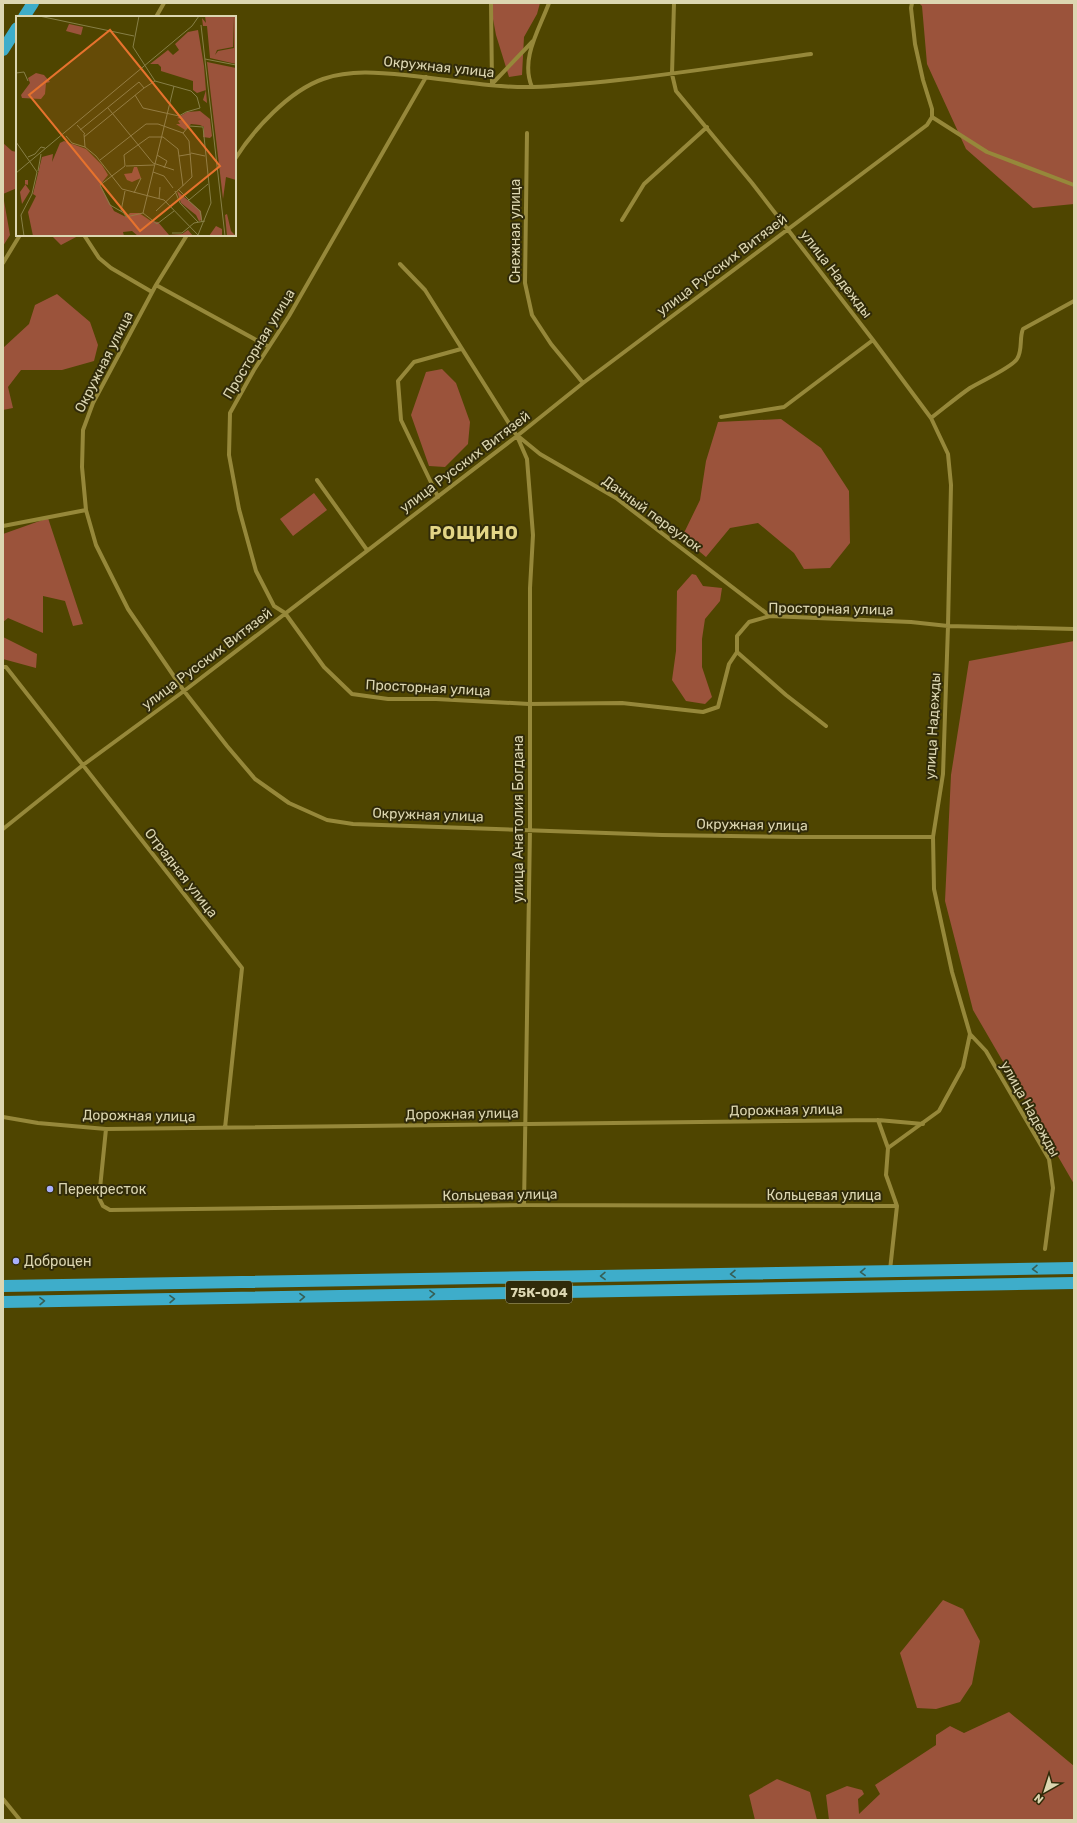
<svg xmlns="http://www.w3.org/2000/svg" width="1077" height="1823" font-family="Rubik,sans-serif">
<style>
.green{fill:#9b533b}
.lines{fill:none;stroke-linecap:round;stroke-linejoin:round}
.street{stroke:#96883a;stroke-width:4}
.highway{stroke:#3eadca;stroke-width:12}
.oneway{stroke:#365f56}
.poi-dot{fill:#a9b0fc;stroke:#312b09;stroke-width:1.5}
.labels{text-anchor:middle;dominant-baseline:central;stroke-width:4;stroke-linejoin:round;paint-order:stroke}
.shield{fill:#312b09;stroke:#a9a37f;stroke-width:1}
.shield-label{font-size:13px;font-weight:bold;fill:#dcd6b1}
.street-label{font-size:14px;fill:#dcd6b1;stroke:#312b09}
.poi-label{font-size:14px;fill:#dcd6b1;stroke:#312b09;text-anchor:start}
.district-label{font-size:18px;font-weight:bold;letter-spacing:1px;fill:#e3d586;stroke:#312b09}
.inset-road{fill:none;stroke:#877f47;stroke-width:1}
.view{fill:#e6722d;fill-opacity:0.15;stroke:#e6722d;stroke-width:2}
.inset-edge{fill:none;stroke:#dcd6b1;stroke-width:2}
</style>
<rect width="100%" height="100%" fill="#4f4500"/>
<path class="green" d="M490 3H540L537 14 524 37 522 75 509 77 496 35Z
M919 3H1074V204L1033 208 966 149 927 64 922 6Z
M3 143 12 151 17 152V188L3 194Z
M3 195 10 235 3 246Z
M51 235H76L78 236 61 245Z
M57 294 90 322 98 345 94 361 62 370H21L8 387 13 408 3 410V348L29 324 35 305Z
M442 369 456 383 470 422 468 444 445 467 429 466 411 415 426 372Z
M781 419 821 448 849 491 850 543 830 568 804 569 794 553 758 523 730 528 706 557 682 537 700 500 706 461 718 422Z
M314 493 327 510 293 536 280 519Z
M48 518 83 624 73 626 65 601 43 596V633L8 618 3 622V534Z
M692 574 696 575 703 586 722 588 720 601 705 619 702 639V667L712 697 705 704 686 701 672 680 676 651 677 591Z
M3 637 37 654 36 668 3 659Z
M1074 641V1184L973 1010 945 901 951 775 969 661Z
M943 1600 963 1609 980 1641 972 1684 960 1702 936 1709 917 1708 900 1653Z
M1009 1712 1074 1766V1820H829L826 1795 847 1786 862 1790 864 1794 858 1799 859 1814 880 1794 875 1785 936 1745V1735L950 1726 964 1733Z
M777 1779 810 1792 817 1820H755L749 1795Z"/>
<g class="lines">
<path class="street" d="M491 3 492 85
M674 3 672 74 676 91 752 183 873 340 931 418 948 454 951 485 948 626 943 774 933 837 934 889 952 972 970 1034 963 1067 939 1111 888 1148
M156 17 164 3
M426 77 289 316 254 370 230 413 229 455 239 509 256 571 274 606 285 613 324 667 352 694 388 699H436L529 704 622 703 703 712 718 707 729 664 737 652V636L749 622 770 616 911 622 948 626 1074 629
M492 84 533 41
M532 87C520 59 539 30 549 3
M932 117 987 152 1074 185
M527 133 525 283 532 315 551 344 583 383
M235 159C254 129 289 91 323 79 353 69 383 73 414 76 453 80 494 88 533 87 562 86 591 83 619 80 683 73 747 63 811 54
M622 220 644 184 707 127
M84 235 99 258 111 268 152 292
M187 235 156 285 93 403 83 430 82 467 86 510 96 545 128 609 184 691 227 746 255 779 289 803 327 820 353 824 662 835 798 837H933
M3 263 20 235
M400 264 425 290 517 436 527 459 533 535 530 588V829L524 1205
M156 285 269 347
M721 417 784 407 873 340
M931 418C944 408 957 397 970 388 981 381 1011 368 1017 359 1023 350 1019 338 1023 329L1074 301
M518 436 540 454 616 498 770 616
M317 480 367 550
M438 497 401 420 398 381 414 362 461 349
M3 526 86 510
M737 652 786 695 826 726
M3 667H6L242 968 225 1128
M3 829 83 765 184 691 517 436 583 383 927 125 932 117V109L923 80 915 44 911 8 912 3
M970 1034 986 1051 1049 1159 1053 1188 1045 1249
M3 1117 38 1123 106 1129 878 1120 923 1124
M878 1120 888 1148 886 1175 897 1206 890 1270
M106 1129 99 1198 103 1206 110 1210 524 1205 897 1206
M3 1799 20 1820"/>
<path class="highway" d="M24 17 33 3
M3 50 17 28
M3 1286 1074 1268
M3 1302 1074 1283"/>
</g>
<defs><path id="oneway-chevron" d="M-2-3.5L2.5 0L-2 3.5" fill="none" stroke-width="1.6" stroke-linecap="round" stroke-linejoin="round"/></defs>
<g class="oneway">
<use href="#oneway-chevron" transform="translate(1035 1269) rotate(179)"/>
<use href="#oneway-chevron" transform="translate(863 1272) rotate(179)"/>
<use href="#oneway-chevron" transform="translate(733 1274) rotate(179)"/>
<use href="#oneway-chevron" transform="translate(603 1276) rotate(179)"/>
<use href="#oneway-chevron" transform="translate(432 1294) rotate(-1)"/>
<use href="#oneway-chevron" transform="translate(302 1297) rotate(-1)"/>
<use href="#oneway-chevron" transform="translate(172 1299) rotate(-1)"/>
<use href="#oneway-chevron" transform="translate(42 1301) rotate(-1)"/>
</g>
<g class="poi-dot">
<circle cx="50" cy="1189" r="4"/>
<circle cx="16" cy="1261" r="4"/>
</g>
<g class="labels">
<rect class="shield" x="506" y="1281" width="66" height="22" rx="3"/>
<g class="shield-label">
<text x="539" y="1292">75К-004</text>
</g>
<g class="street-label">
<text transform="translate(439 67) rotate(6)">Окружная улица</text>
<text transform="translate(515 231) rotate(-90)">Снежная улица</text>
<text transform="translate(722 265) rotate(-37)">улица Русских Витязей</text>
<text transform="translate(836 274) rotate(52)">улица Надежды</text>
<text transform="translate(259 344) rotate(-59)">Просторная улица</text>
<text transform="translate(104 362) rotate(-63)">Окружная улица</text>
<text transform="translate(465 462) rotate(-37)">улица Русских Витязей</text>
<text transform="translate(652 514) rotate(36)">Дачный переулок</text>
<text transform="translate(831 609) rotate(1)">Просторная улица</text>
<text transform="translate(207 659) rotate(-37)">улица Русских Витязей</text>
<text transform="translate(428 688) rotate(3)">Просторная улица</text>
<text transform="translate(933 726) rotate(-87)">улица Надежды</text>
<text transform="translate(428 815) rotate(2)">Окружная улица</text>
<text transform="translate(518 819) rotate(-90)">улица Анатолия Богдана</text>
<text transform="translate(752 825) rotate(1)">Окружная улица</text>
<text transform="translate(181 873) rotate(52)">Отрадная улица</text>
<text transform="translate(1030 1109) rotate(61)">улица Надежды</text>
<text transform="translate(786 1110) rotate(-1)">Дорожная улица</text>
<text transform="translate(462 1114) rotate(-1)">Дорожная улица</text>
<text transform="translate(139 1116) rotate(1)">Дорожная улица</text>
<text transform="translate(500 1195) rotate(-1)">Кольцевая улица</text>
<text x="824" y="1195">Кольцевая улица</text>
</g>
<g class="poi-label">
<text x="58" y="1189">Перекресток</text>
<text x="24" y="1261">Доброцен</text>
</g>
<g class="district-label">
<text x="474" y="533">РОЩИНО</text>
</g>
</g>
<g transform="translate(16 16)">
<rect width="220" height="220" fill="#4f4500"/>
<path d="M189 0 217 1V31L201 34 199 39 202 35 218 32 217 0H220V48L194 42 191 10H187L186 2 190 7ZM53 8 67 11 65 19 50 15ZM182 14 188 50 191 87 187 84 190 74 181 77 177 74V65L145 55V51L142 48H134L152 34 157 39 163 34 159 28 172 16ZM191 46 220 52V164L210 161 207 183ZM20 57 28 59 34 66 30 67 29 78 25 83 6 82 5 79 14 67 12 62ZM184 95 194 103 196 120 194 122 187 121 188 111 184 109 175 108 169 114 160 108H164L162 105 166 103 161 102 171 96ZM48 125 70 133 86 149 92 159 84 169 98 195 110 201 114 197H123L135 205 142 206 153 219 166 218 172 214 177 220H122L116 215 107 216 108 220H17L12 196 20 180 17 178 26 141 37 138 36 146 44 127ZM118 151H121L125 162 116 166 111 164 108 158 116 157ZM9 164H12V169L9 168 14 175 6 188 4 176 9 169ZM161 175 185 195 186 204 183 205 180 199 165 187ZM211 198 215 215 220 220H211L209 199ZM200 210 206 213V220H193Z" fill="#9b533b"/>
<path class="inset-road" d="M23 0 118 20M123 0 117 31 139 65M185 9 209 220M189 43 220 49M0 57 8 56 12 65M158 70 127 197 141 208 158 195M92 92 137 147 158 154M61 109 69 118M64 114 123 66 128 72M68 118 69 131 80 140 106 173 148 184 182 219 195 187 187 111 173 110 167 117M50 120 56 127 69 131M68 121 128 72 139 65 175 75 181 81 184 92 170 96 163 100 127 92 119 79M0 126 21 156 16 178 5 199 8 220M175 137 189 140M141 139 151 145 148 152M163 140 175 138M12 141 19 138 25 131 29 132M84 144 130 108H142L167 117 173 125 176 161 140 195M110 150 138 149M22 155 25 138M137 156 148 160 157 172M0 157 176 10 183 0M162 173 173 184 192 168M159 175 164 187 182 206M118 177 125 162M143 183 144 171M172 184 184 195 186 206M105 195 109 175M127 197 110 201 108 197 94 189 84 169 109 150 108 139 133 121H147L162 133 167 170M156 217H166L178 207 189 205"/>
<path class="view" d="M94 14 204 150 124 215 13 79Z"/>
<rect width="220" height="220" class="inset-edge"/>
</g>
<rect width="1077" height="1823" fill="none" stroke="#dcd6b1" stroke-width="8"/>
<g transform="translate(1045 1791) rotate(219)" stroke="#312b09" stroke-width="3" paint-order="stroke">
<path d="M0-3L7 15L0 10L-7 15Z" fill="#dcd6b1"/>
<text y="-6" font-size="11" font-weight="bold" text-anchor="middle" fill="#dcd6b1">N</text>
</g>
</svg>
